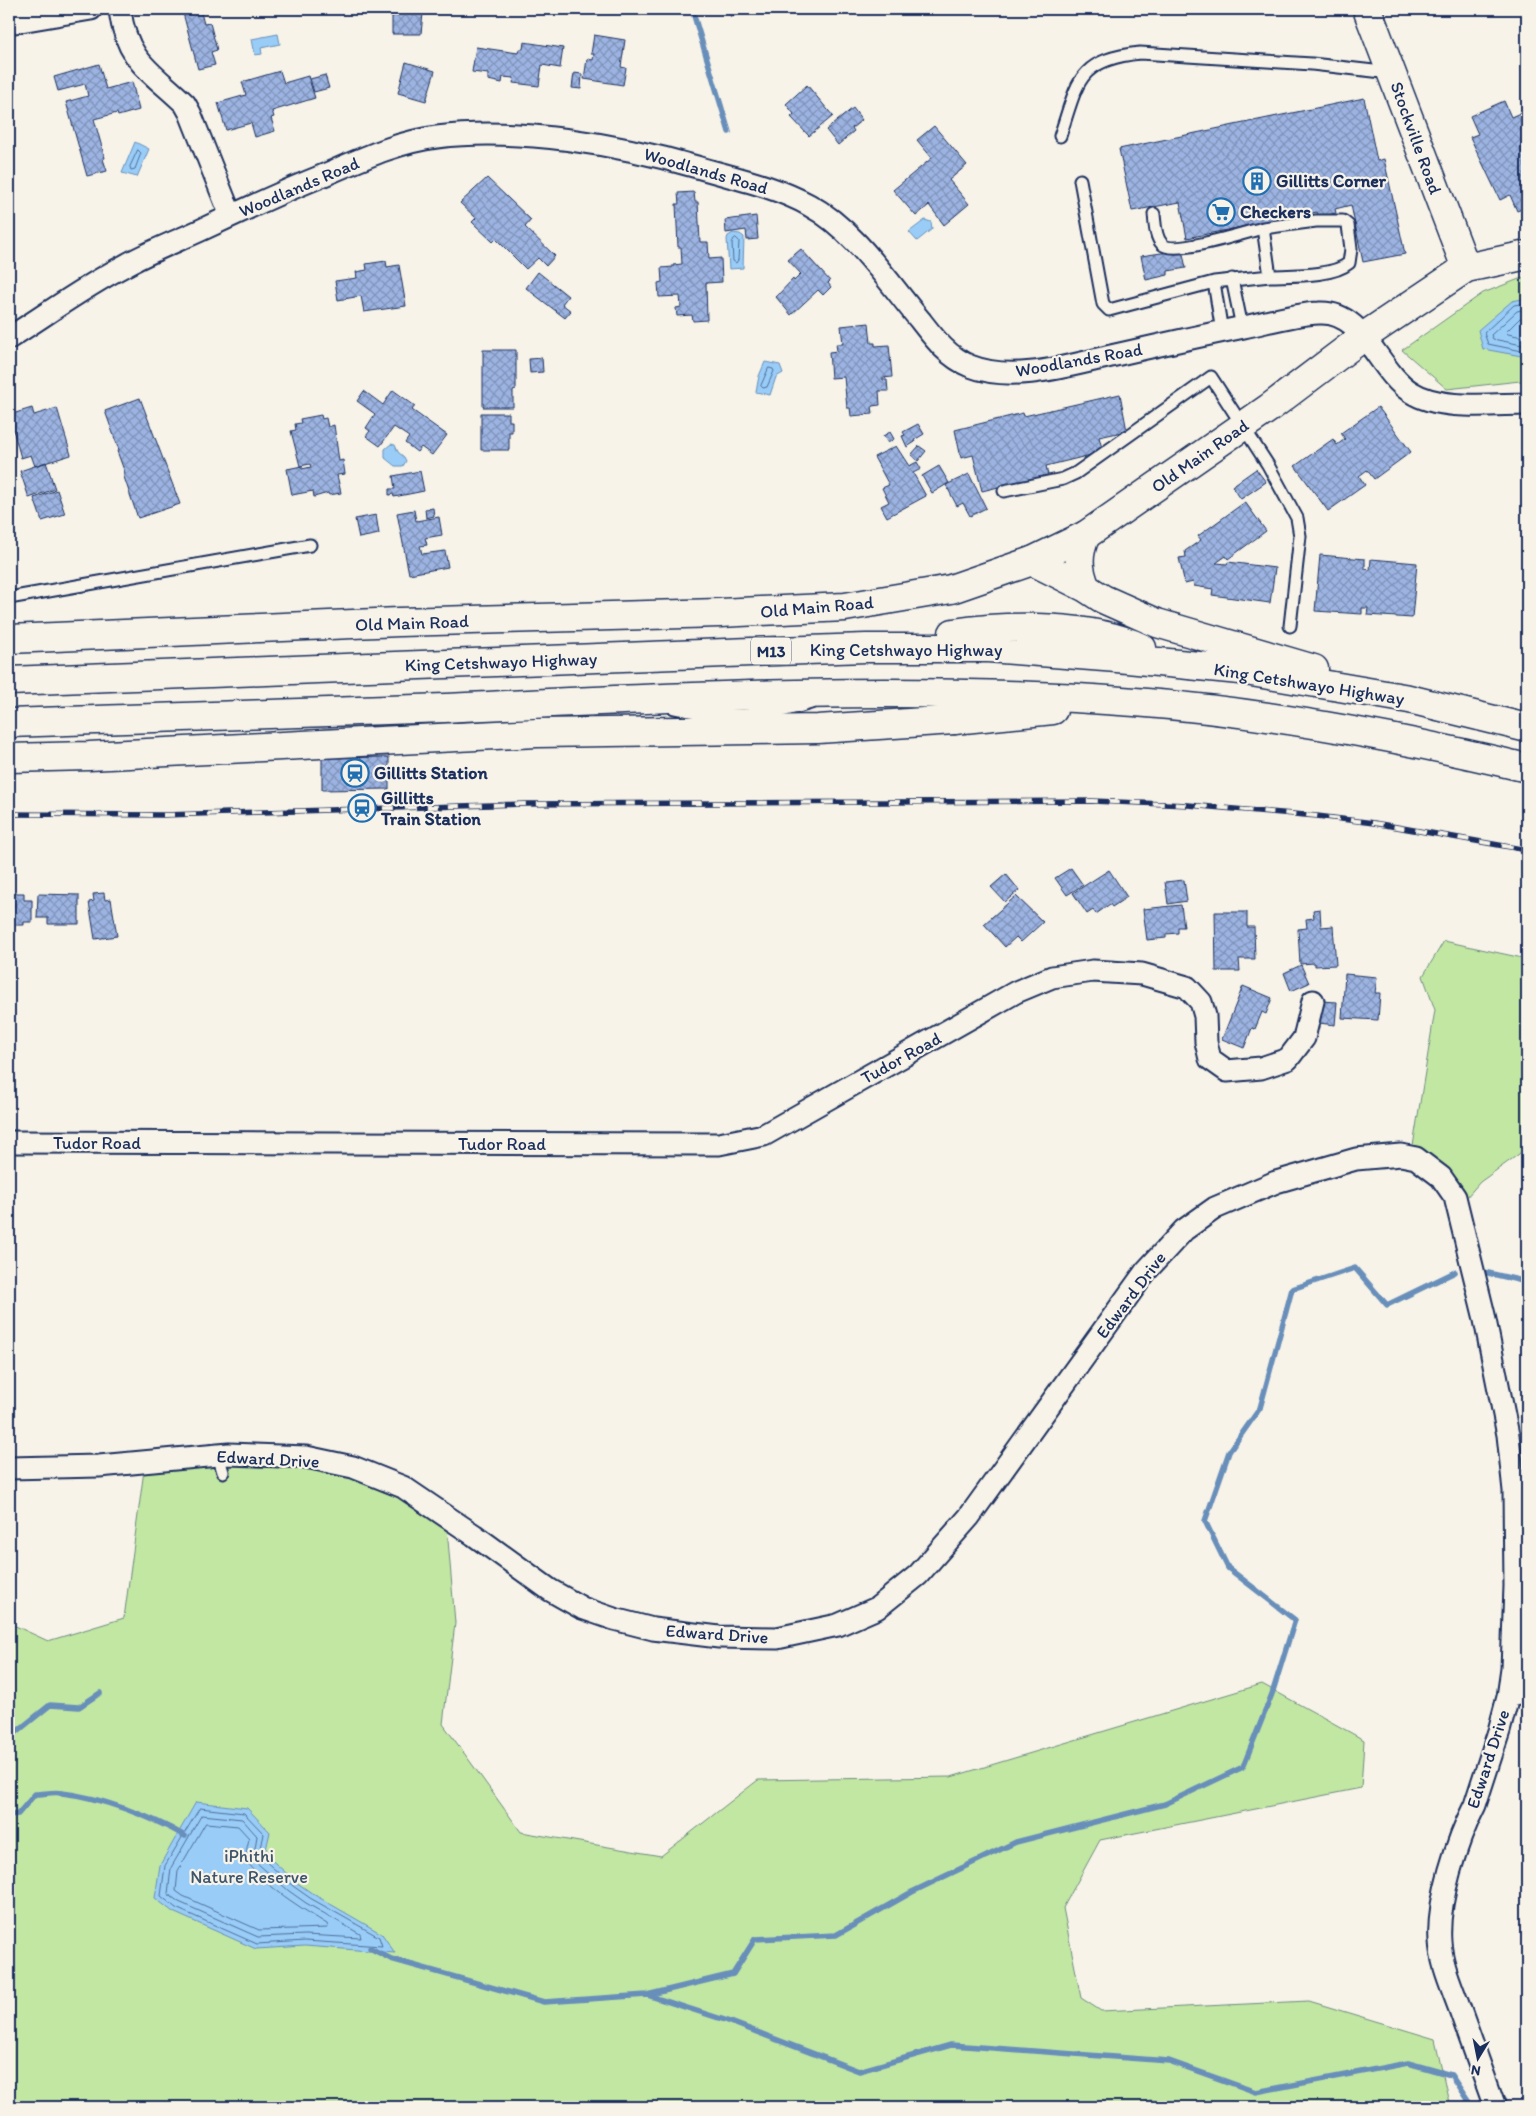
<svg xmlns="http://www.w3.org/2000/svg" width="1536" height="2116" font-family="Itim,sans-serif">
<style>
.green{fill:#c2e7a2;stroke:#6e8b80}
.water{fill:#99cdf7;stroke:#678eba}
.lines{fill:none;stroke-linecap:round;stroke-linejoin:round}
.shore{stroke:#4d6e9b;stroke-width:1}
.stream{stroke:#678eba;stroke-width:5.5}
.building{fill:url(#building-cross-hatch);stroke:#1b2f5e}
.lane-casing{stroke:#1b2f5e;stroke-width:15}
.street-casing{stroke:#1b2f5e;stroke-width:25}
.secondary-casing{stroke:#1b2f5e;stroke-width:31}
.highway-casing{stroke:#1b2f5e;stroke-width:31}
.lane{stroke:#f7f3e8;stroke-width:11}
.street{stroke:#f7f3e8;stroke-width:21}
.secondary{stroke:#f7f3e8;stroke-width:28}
.highway{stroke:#f7f3e8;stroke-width:28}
.rail-casing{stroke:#1b2f5e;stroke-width:5.5}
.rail{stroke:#f7f3e8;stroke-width:4;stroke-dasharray:11;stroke-linecap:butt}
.labels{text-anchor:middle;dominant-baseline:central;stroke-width:4.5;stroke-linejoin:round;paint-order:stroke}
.shield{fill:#f7f3e8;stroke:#5d6a87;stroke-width:1}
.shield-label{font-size:16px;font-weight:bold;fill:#1b2f5e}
.street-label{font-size:18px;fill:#1b2f5e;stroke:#f7f3e8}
.poi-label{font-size:18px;font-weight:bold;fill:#1b2f5e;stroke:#f7f3e8;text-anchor:start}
.park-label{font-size:18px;fill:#3c546c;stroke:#f7f3e8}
</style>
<defs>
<pattern id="building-cross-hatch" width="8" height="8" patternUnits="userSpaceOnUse" patternTransform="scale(1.25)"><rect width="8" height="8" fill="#9db4e2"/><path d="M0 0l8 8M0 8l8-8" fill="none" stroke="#7f93ba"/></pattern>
</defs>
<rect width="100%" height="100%" fill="#f7f3e8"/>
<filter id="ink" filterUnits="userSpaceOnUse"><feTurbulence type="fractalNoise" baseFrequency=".02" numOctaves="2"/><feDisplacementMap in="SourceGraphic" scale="10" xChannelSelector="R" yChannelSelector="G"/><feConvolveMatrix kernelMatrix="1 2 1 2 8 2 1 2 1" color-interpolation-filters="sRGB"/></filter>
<g filter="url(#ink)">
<path class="green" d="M1527 276V383L1520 381 1447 389 1402 350 1483 293Z
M1444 941 1527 959V1145L1519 1154 1480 1182 1466 1198 1453 1176 1413 1146 1435 1010 1423 976Z
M306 1457 446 1516 455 1623 443 1724 521 1832 661 1856 758 1780 951 1777 1262 1684 1364 1740 1361 1788 1100 1840 1063 1908 1081 1998 1101 2011 1309 2001 1435 2039 1450 2107H1195L1150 2100 1136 2107H9V1623L48 1641 124 1618 145 1463Z"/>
<path class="water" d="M278 34 280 44 261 48 262 54 255 55 252 39Z
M135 142 149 149 137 177 122 173Z
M925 220 931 222 932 229 917 241 909 232Z
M733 233 740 234 744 237 743 268 729 269 727 239 728 236Z
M1527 298V357L1483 349 1478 330 1512 301Z
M765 362 780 365 783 373 776 377 770 395 756 392 759 376Z
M391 444 395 445 398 452 404 457 406 461 403 466H395L385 458V449Z
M196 1802 247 1808 270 1832 265 1854 296 1882 313 1894 382 1934 395 1953 305 1946 256 1949 173 1912 155 1898 160 1865Z"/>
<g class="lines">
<path class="shore" d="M138 150 141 153 135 169 131 170 130 167Z
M736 238 739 241 738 260 736 263 733 261 732 243 734 239Z
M1527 303 1514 305 1484 333 1488 344 1527 352
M1527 309 1517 311 1491 335 1493 339 1527 346
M1527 317 1520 318 1506 332 1508 334 1527 338
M769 368 773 369 774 371 767 387 763 388 761 386Z
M200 1808 244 1813 264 1834 260 1853 262 1858 293 1886 310 1898 379 1937 382 1946 305 1941 257 1944 176 1908 161 1896 165 1866Z
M202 1815 242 1819 257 1836 254 1854 257 1863 289 1891 306 1903 360 1934 361 1938 305 1935 258 1937 179 1902 168 1894 171 1868Z
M206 1823 238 1826 249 1838C248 1846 244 1853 248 1861 255 1880 309 1913 327 1924L328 1928 259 1930 183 1896 176 1891 178 1871Z"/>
<path class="stream" d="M692 9 729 132
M1484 1272 1527 1282
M9 1738 50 1705 79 1707 100 1693
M9 1815 18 1814 35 1794C44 1794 54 1791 62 1793 99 1797 153 1817 185 1836
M370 1948 391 1959 544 2002 647 1995 728 2021 859 2071 951 2045 1169 2061 1256 2092 1408 2063 1451 2075 1472 2107
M647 1995 733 1974 755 1939 836 1935 912 1892 1016 1842 1165 1804 1243 1767 1272 1694 1295 1620 1228 1568 1205 1521 1229 1452 1260 1408 1292 1289 1355 1268 1387 1305 1455 1272"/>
</g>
<path class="building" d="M200 9 204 24 210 23 217 50 211 52 215 65 198 69 183 13Z
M392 9H420V13H423L421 34H392Z
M727 9H741L742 10 731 17Z
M1522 9H1527V25H1522Z
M594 35 625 40 621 67 626 68 623 85 584 79 587 59 593 60 594 54H591Z
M524 42 563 48 560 68 542 65 539 86 513 83 514 78 503 77 502 83 488 80V74L472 72 476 47 518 53 519 49H523Z
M406 62 435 71 426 101 398 93Z
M99 64 106 89 132 82 139 110 118 116 117 113 94 119 105 158 103 159 107 171 87 176 66 102 88 96 85 84 58 91 54 77Z
M280 71 284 83 308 76 315 98 272 111 274 117 271 118 275 131 255 137 251 123 226 130 218 103 246 95 242 82Z
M574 73 582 74 581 89 572 88Z
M325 75 329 88 314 92 310 79Z
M807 85 833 116 809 136 791 117 794 114 786 104Z
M1364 98 1377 161 1384 159 1405 254 1363 262 1351 205 1335 209 1336 213 1318 217 1317 212 1187 238 1180 202 1132 211 1119 149Z
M1504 101 1511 117 1520 113 1527 129V207L1517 211 1510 195 1500 200 1470 137 1478 134 1470 116Z
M853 108 862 120 852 128 854 131 838 145 826 130Z
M934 126 967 165 949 180 969 204 944 225 929 205 916 216 893 190 932 158 917 140Z
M487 178 531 220 525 227 555 256 546 266 538 258 526 269 496 239 493 242 472 222 476 218 460 203Z
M694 192 695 202H698L700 242H708L709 259 721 258 722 282 706 283 707 320 693 321 692 315 677 316 676 308 681 307 680 296 659 297 658 283 662 282 661 268 673 267V265L682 264 681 247H678L676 204H679L678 193Z
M756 216 758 239 747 240 746 230 726 233 725 220Z
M801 249 830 281 828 283 831 287 823 295 818 290 791 315 776 297 793 279 794 281 801 274 788 260Z
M1182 250 1186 268 1168 271V275L1146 280 1141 256Z
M386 261 387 267 399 265 406 306 364 312 361 296 338 300 335 281 357 278 356 272 367 270 366 264Z
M538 272 568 296 562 304 571 311 565 318 526 288Z
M869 323 871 343H875V346L889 345 892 377 883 378V380H887L888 391H879L880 405 872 406 873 414 851 416 850 408H847L844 377 831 378 829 352 837 351 836 344H843L841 326Z
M483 350H516V389L513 390V407H483Z
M542 358 543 372 530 373 529 359Z
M393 390 415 406 412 410 447 435 432 455 421 447 417 452 405 443 409 437 394 427 380 446 366 436 370 431 366 428 375 414 357 401 364 391 383 405Z
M1120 394 1127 431 1099 437 1103 452 1046 466 1048 475 982 491 973 455 961 458 955 430 1023 413 1024 416Z
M140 398 180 504 138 518 123 474 125 473 117 451 119 450 105 411Z
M1378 407 1411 452 1374 479 1367 470 1359 476 1365 485 1328 511 1295 466 1333 439 1337 445 1345 439 1341 433Z
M32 408 34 415 57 408 71 455 35 466 31 455 21 458 9 415Z
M481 413H509V421H512V432H509V450H481Z
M321 415 322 419 326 418 328 427 334 425 339 461 343 460 345 474 337 475 341 493 329 495 328 493 314 497 313 491 292 495 287 469 302 466V469L311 467 310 464 300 466 291 431 296 430 295 424 301 423 300 419Z
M918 424 924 434 914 440 915 442 907 447 902 436 905 435 903 432Z
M890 432 894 439 888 443 883 436Z
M896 446 909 466 917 462 921 469 913 473 926 496 887 517 881 506 889 502 882 488 889 485 874 457Z
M919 446 926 451 918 461 911 455Z
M9 451 13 462 9 464Z
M46 462 55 489 29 498 20 471Z
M939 466 949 483 932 493 922 476Z
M1256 469 1266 482 1241 499 1232 486Z
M420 471 424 491 394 497 393 494 389 495V489H395L393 476Z
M969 474 986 508 970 516 963 503 957 506 946 485Z
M57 490 65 514 42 521 34 498Z
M1245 502 1266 531 1228 559 1226 556 1216 563 1227 564 1228 562 1275 568 1270 603 1212 595 1213 589 1194 586 1193 582 1185 584 1179 558 1186 557 1185 551 1201 540 1198 536Z
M433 508 434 516 426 518 425 509Z
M414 510 416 521 439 517 442 535 425 538 427 545 420 546 422 554 445 551 448 567 409 574 397 513Z
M376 515 379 534 359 538 355 519Z
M1320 555 1365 559V569L1370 570 1371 559 1417 563 1412 618 1367 615 1368 608H1362V614L1315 611Z
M389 757V789L322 790V758Z
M1071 868 1083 885 1067 895 1055 878Z
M1109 870 1127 897 1112 907 1110 904 1096 914 1093 910 1087 914 1073 893Z
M1006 874 1019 890 1005 902 991 887Z
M1184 880 1187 901 1168 904 1165 882Z
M9 893H24V900H32V922H24V925H14V929H9Z
M104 893 105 900 111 899 117 936 95 939 89 902 94 901 93 894Z
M38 894 79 895V924H48V918H37Z
M1016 896 1043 922 1021 942 1016 937 1005 947 984 924Z
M1181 905 1184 927H1178V933L1166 934V938L1147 940 1143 909Z
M1320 909 1321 927 1333 926 1336 965 1315 966V963L1300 964 1298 929 1307 928 1306 919 1314 918 1313 910Z
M1215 912H1247V927H1254L1255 959H1239L1240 971H1216Z
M1301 965 1309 983 1291 991 1284 973Z
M1345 974 1377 977 1375 993H1380L1378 1020 1342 1018Z
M1243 986 1272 998 1266 1014 1262 1012 1255 1029 1252 1028 1244 1048 1222 1039Z
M1321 1001 1337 1002 1335 1025 1319 1023Z"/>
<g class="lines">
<g class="lane-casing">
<path id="lane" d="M1060 136C1078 83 1076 60 1140 53L1312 64 1391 73
M1080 180 1103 304 1109 310 1214 282 1270 276
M1154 214C1155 223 1155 237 1162 244 1173 256 1246 232 1263 228
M1316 221H1343L1348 225 1351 249 1349 263C1332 277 1292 275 1270 276L1263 228Z
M1232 279 1242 327
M1214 282 1222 332
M1004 491 1063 479 1076 473 1211 377 1268 465 1297 518 1300 536 1290 626
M9 598 310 545
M674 708C718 718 767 718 811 703
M218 1455 223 1472"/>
</g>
<g class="street-casing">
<path id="street" d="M121 9 120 11C127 62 151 71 185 104L190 113 231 216
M9 23 91 9
M9 338C47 314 84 287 124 266 148 252 175 242 201 230 239 212 277 194 317 178 355 162 395 142 437 137 518 127 618 144 697 167 734 178 775 186 809 205 854 229 888 282 920 320 934 338 948 357 970 366 1013 383 1067 366 1111 356 1155 346 1199 336 1244 327 1268 322 1294 314 1319 313 1364 310 1377 371 1411 392 1440 411 1493 404 1527 404
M9 1142 719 1144 764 1135 1016 992 1052 977 1093 971 1142 974 1187 987 1201 1002 1205 1016 1206 1042 1210 1059 1227 1071 1261 1068 1288 1059 1304 1038 1313 1001
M9 1468 99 1466 229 1454 306 1457 353 1467 403 1487 474 1535 550 1590 582 1608 614 1619 653 1629 719 1637 777 1638 838 1625 877 1608 918 1575 969 1517 1146 1271 1184 1230 1215 1208 1276 1182 1356 1159 1401 1155 1416 1158 1441 1177 1455 1197 1484 1315 1508 1435 1514 1491 1515 1586 1512 1669 1508 1697 1499 1731 1475 1805C1457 1840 1437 1901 1440 1941 1441 1963 1451 1985 1459 2007 1471 2040 1483 2074 1495 2107
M1508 1697 1527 1691"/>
</g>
<g class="secondary-casing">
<path id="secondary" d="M1367 9 1466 268
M9 639 399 622 720 613 845 607 951 589 1032 561 1086 535 1269 408 1363 337 1466 268 1527 255
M9 758 89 756 537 733 818 729 954 720"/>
</g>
<g class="highway-casing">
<path id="highway" d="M1086 535C1077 555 1078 569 1086 588
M1032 561 1086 588 1103 599 1157 623 1314 669
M953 633C1008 625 1092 624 1142 648
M9 681 751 652 866 648H988L1117 658 1240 670 1409 699 1527 728
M954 720 1053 710
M9 723C154 717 300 714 445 708 674 697 906 684 1135 702 1267 712 1398 737 1527 768"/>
</g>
<use href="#lane" class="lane"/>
<use href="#street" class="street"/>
<use href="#secondary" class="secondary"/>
<use href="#highway" class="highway"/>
<g class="rail-casing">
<path id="rail" d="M9 814 164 815 524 804 1092 801 1188 805 1317 816 1374 823 1527 850"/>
</g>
<use href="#rail" class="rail"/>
</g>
</g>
<defs>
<g id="building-ring" transform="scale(1.4375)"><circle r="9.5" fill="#f7f3e8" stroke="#1f6fb2" stroke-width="1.5"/><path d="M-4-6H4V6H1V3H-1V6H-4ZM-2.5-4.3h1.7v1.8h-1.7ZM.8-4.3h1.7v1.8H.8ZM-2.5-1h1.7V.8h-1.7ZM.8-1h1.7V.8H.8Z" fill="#1f6fb2"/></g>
<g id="supermarket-ring" transform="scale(1.4375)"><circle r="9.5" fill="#f7f3e8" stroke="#1f6fb2" stroke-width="1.5"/><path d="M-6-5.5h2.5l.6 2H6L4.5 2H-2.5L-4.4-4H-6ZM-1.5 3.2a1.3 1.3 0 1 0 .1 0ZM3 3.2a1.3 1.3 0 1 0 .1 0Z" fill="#1f6fb2"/></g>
<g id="station-ring" transform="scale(1.4375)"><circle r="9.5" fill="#f7f3e8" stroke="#1f6fb2" stroke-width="1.5"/><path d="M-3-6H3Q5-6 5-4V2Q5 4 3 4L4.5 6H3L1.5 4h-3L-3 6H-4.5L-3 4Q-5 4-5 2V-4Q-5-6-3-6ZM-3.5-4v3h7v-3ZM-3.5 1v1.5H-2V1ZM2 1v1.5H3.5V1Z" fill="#1f6fb2"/></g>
</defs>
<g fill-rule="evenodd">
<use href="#building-ring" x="1257" y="181"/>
<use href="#supermarket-ring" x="1221" y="212"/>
<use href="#station-ring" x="355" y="773"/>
<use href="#station-ring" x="362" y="808"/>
</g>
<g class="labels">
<rect class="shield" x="751" y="637.5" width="40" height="27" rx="4"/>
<g class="shield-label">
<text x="771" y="651">M13</text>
</g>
<g class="street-label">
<text transform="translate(1416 138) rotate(70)">Stockville Road</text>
<text transform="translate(706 171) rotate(16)">Woodlands Road</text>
<text transform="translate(299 187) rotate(-23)">Woodlands Road</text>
<text transform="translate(1079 360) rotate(-10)">Woodlands Road</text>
<text transform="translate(1200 456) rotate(-35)">Old Main Road</text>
<text transform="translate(817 607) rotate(-5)">Old Main Road</text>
<text transform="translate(412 623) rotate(-2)">Old Main Road</text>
<text x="906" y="650">King Cetshwayo Highway</text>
<text transform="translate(501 662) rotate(-2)">King Cetshwayo Highway</text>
<text transform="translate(1309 684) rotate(9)">King Cetshwayo Highway</text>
<text transform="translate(901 1058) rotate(-29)">Tudor Road</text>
<text x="97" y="1143">Tudor Road</text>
<text x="502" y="1144">Tudor Road</text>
<text transform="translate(1131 1295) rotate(-53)">Edward Drive</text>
<text transform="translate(268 1459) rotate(3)">Edward Drive</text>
<text transform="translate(717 1634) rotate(4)">Edward Drive</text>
<text transform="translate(1488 1759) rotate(-72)">Edward Drive</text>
</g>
<g class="poi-label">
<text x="1276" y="181">Gillitts Corner</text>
<text x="1240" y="212">Checkers</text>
<text x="374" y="773">Gillitts Station</text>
<text x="381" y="798">Gillitts<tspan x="381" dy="21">Train Station</tspan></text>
</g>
<g class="park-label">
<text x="249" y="1856">iPhithi<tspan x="249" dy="21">Nature Reserve</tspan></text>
</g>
</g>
<rect width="1536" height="2116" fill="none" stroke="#f7f3e8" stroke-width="30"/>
<rect x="15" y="15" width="1506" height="2086" fill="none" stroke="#1b2f5e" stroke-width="2" filter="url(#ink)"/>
<g transform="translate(1478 2058) rotate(190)" stroke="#f7f3e8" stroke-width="4" paint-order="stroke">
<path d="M0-4L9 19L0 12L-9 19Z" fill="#1b2f5e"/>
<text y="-8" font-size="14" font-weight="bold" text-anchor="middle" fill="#1b2f5e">N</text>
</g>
</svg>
